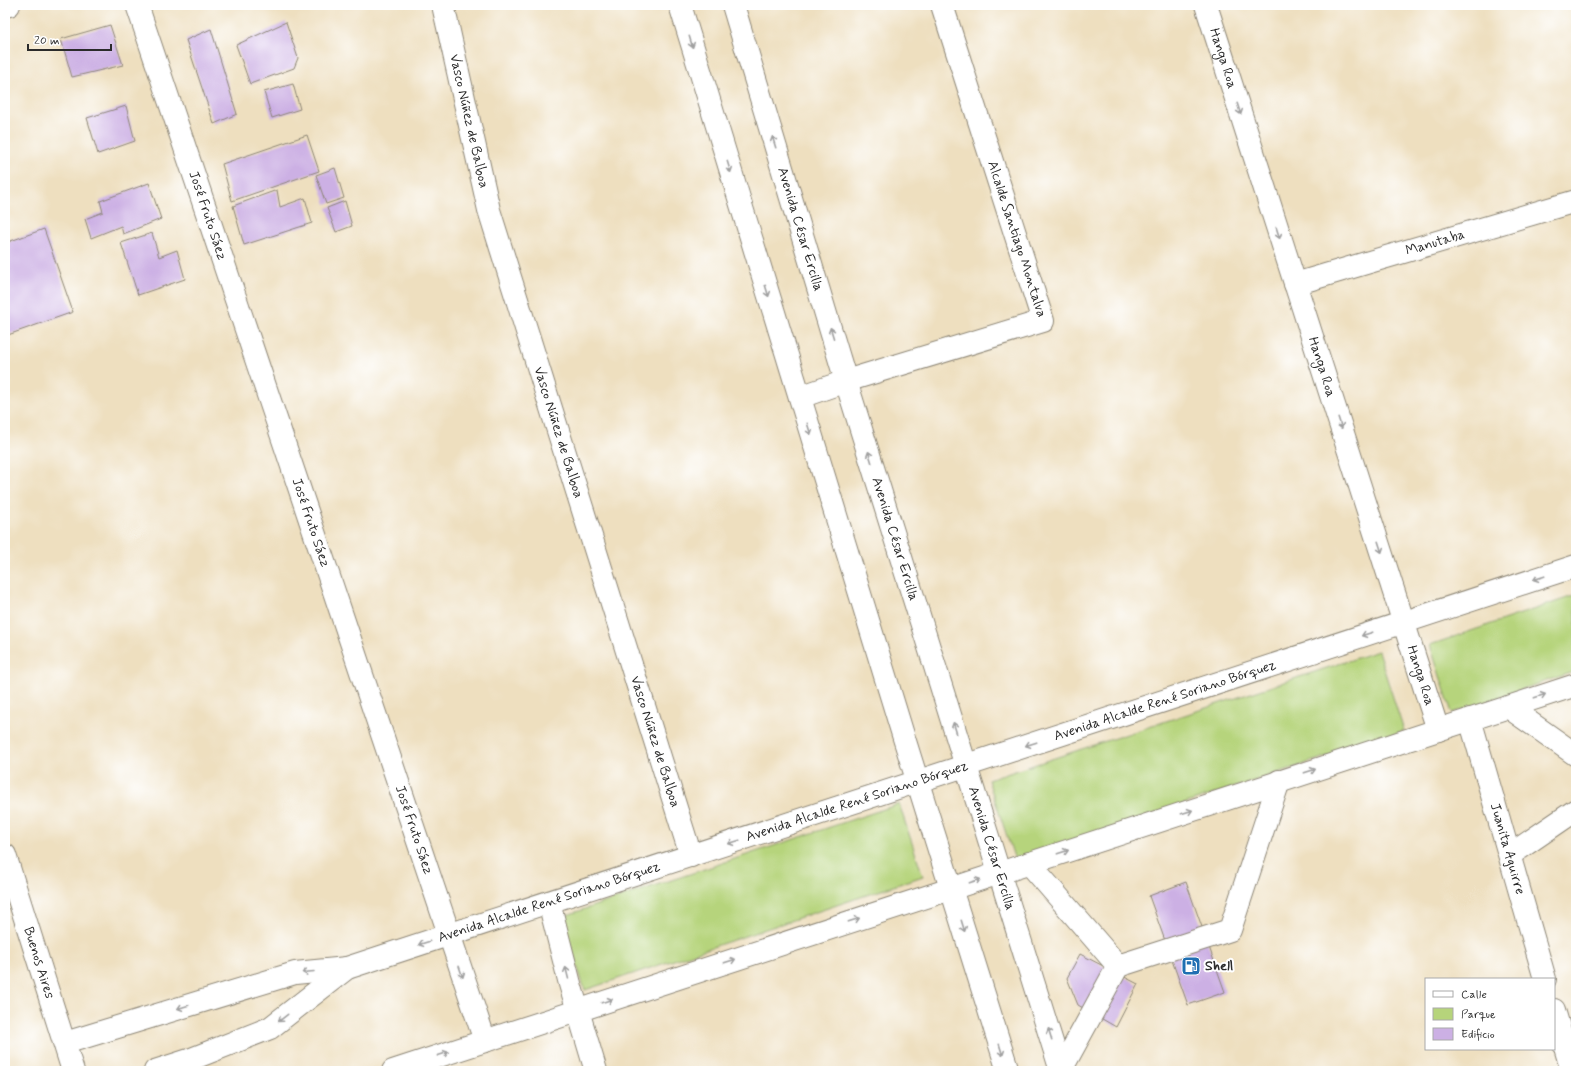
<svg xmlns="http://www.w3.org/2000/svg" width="1581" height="1076" font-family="Mynerve,sans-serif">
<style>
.green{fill:#b6d47b;stroke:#708053}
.building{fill:#ccb0e4}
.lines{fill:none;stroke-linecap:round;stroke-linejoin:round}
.minor-casing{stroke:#8c8575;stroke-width:24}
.major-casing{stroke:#8c8575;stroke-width:24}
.minor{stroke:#fff;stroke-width:22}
.major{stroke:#fff;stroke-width:22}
.oneway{stroke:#a0a0a0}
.labels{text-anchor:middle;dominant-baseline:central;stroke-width:4;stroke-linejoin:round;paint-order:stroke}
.street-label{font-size:14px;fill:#2b2b2b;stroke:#fff}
.poi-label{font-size:14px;font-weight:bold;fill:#2b2b2b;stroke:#fff;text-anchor:start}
</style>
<rect width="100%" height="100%" fill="#fff"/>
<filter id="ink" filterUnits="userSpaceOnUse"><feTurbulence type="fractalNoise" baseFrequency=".025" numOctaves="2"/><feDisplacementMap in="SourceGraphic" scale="8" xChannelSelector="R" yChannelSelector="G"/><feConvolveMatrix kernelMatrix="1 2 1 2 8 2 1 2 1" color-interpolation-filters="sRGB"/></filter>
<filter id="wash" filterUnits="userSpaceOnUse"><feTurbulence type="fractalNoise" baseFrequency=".012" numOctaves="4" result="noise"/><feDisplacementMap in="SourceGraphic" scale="16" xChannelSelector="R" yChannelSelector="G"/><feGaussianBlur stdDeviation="0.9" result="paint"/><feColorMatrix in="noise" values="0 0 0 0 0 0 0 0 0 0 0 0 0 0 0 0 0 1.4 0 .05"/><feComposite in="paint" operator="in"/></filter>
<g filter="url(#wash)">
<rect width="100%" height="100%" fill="#eedfbf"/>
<path class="green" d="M1576 595V671L1452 713 1430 645Z
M1378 651 1404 731 1015 860 988 780Z
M899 804 923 876 585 990 561 917Z"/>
<g id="blocks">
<path class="building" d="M286 22 298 58 294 68 250 84 236 45Z
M110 25 123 65 72 77 61 39Z
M211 29 237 114 214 124 186 40Z
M293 84 300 109 272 118 264 92Z
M126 106 135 141 98 154 87 118Z
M307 135 319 171 232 201 222 164Z
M335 168 344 198 326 204 316 175Z
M149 183 161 219 123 234 121 226 91 238 85 219 103 212 100 201Z
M277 190 280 207 305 198 312 223 244 245 233 206Z
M345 201 352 226 336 232 327 208Z
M44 229 73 312 5 336V243Z
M152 233 159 257 177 250 185 279 138 295 121 243Z
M1186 882 1225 992 1188 1005 1149 896Z
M1080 954 1138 984 1116 1027 1078 1005 1067 978Z"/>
</g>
</g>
<g filter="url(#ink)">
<use href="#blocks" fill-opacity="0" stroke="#8c8575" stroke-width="1"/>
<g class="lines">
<g class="minor-casing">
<g id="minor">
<path id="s1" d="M137 5 485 1041"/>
<path id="s2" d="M443 5 489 210 691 856"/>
<path id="s3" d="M1206 5 1438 730"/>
<path d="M5 6 9 5"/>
<path id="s4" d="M1295 284 1576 201"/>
<path d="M800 397 846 381 1043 321 942 5"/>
<path d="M1508 707 1576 755"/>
<path id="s5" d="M1470 719 1545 979"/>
<path id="s6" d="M5 855 73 1071"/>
<path d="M1510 855 1576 810"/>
<path d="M1029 863 1118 966 1230 930 1279 781"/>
<path d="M549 902 570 984 596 1071"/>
<path d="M1554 1010 1572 1071"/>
<path d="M1061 1070 1118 966"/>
</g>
</g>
<g class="major-casing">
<g id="major">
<path d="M680 5 904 738 1008 1071"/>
<path id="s7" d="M733 5 846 381 1061 1071"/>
<path d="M65 1043 295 973 347 968"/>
<path id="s8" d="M155 1071 189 1060 270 1028 347 968 1576 566"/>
<path d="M393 1071 1576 685"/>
</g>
</g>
<use href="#minor" class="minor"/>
<use href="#major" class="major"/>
</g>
<defs><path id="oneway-shaft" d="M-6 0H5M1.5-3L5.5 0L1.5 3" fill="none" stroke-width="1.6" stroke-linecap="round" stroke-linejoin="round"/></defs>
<g class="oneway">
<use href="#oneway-shaft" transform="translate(691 42) rotate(73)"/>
<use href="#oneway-shaft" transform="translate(1239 109) rotate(72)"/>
<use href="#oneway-shaft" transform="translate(774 142) rotate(-107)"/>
<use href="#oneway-shaft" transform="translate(729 167) rotate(73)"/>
<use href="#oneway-shaft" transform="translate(1278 233) rotate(72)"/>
<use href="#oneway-shaft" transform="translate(767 291) rotate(73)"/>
<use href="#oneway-shaft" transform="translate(832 333) rotate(-107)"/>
<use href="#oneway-shaft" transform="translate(1340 423) rotate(72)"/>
<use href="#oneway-shaft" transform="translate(809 429) rotate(73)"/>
<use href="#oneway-shaft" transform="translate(870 457) rotate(-107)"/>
<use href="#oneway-shaft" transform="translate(1380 547) rotate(72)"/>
<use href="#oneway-shaft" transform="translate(1539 578) rotate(162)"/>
<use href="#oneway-shaft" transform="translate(1367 634) rotate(162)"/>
<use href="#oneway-shaft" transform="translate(1540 696) rotate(-18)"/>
<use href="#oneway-shaft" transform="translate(955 728) rotate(-107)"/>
<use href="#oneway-shaft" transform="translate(1031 744) rotate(162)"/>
<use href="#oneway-shaft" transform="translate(1310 771) rotate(-18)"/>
<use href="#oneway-shaft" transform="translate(1187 812) rotate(-18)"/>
<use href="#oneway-shaft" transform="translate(734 842) rotate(162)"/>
<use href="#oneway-shaft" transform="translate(1063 852) rotate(-18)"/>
<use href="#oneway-shaft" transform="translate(975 881) rotate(-18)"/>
<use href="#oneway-shaft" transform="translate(854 920) rotate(-18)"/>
<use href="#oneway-shaft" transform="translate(963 926) rotate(73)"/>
<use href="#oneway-shaft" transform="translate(424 943) rotate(162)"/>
<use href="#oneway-shaft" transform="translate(730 961) rotate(-18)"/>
<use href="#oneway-shaft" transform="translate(308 972) rotate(175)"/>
<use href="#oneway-shaft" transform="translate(461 972) rotate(71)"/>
<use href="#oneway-shaft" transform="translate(567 973) rotate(-104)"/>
<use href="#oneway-shaft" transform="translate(607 1001) rotate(-18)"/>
<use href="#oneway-shaft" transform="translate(183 1007) rotate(163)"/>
<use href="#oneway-shaft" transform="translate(283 1018) rotate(142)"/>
<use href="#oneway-shaft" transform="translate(1050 1034) rotate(-107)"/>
<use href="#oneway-shaft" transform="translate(1001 1050) rotate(73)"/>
<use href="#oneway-shaft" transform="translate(443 1054) rotate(-18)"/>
</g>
</g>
<defs>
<g id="fuel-square" transform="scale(1)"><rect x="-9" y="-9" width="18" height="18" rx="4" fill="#1f6fb2" stroke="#fff"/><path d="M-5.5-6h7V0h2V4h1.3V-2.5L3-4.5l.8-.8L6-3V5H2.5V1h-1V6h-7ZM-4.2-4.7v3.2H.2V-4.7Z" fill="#fff"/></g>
</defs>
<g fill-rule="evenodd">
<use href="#fuel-square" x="1191" y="966"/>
</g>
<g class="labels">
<g class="street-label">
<text stroke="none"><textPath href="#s3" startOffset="56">Hanga Roa</textPath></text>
<text stroke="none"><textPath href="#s2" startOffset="119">Vasco Núñez de Balboa</textPath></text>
<text stroke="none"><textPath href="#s1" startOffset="222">José Fruto Sáez</textPath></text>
<text stroke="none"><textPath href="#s7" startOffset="234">Avenida César Ercilla</textPath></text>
<text transform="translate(1017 239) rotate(72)">Alcalde Santiago Montalva</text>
<text stroke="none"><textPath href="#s4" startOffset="146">Manutaba</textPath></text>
<text stroke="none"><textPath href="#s3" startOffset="380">Hanga Roa</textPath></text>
<text stroke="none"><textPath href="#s2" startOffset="443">Vasco Núñez de Balboa</textPath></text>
<text stroke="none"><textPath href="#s1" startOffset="546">José Fruto Sáez</textPath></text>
<text stroke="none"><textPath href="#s7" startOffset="558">Avenida César Ercilla</textPath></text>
<text stroke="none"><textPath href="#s3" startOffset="704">Hanga Roa</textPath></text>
<text stroke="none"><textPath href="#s8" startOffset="1081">Avenida Alcalde René Soriano Bórquez</textPath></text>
<text stroke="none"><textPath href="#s2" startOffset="767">Vasco Núñez de Balboa</textPath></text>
<text stroke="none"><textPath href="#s8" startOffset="757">Avenida Alcalde René Soriano Bórquez</textPath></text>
<text stroke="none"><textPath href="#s1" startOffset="870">José Fruto Sáez</textPath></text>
<text stroke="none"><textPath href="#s7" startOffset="882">Avenida César Ercilla</textPath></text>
<text stroke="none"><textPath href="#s5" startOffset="135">Juanita Aguirre</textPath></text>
<text stroke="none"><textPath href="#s8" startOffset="433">Avenida Alcalde René Soriano Bórquez</textPath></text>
<text stroke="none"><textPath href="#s6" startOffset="113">Buenos Aires</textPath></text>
</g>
<g class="poi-label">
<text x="1205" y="966">Shell</text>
</g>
</g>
<rect width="1581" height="1076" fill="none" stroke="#fff" stroke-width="20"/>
<rect x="1425" y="978" width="130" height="72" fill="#ffffff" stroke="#aaaaaa"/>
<rect x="1433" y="991" width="20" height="6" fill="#ffffff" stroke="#aaaaaa"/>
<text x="1461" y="998" font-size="12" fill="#2b2b2b">Calle</text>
<rect x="1433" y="1008" width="20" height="12" fill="#b6d47b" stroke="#aaaaaa"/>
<text x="1461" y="1018" font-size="12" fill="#2b2b2b">Parque</text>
<rect x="1433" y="1028" width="20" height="12" fill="#ccb0e4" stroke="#aaaaaa"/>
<text x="1461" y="1038" font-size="12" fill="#2b2b2b">Edificio</text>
<path d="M28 44v6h83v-6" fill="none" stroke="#2b2b2b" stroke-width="2"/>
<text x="34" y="44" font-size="12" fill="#2b2b2b" stroke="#ffffff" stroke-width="3" paint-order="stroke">20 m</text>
</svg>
